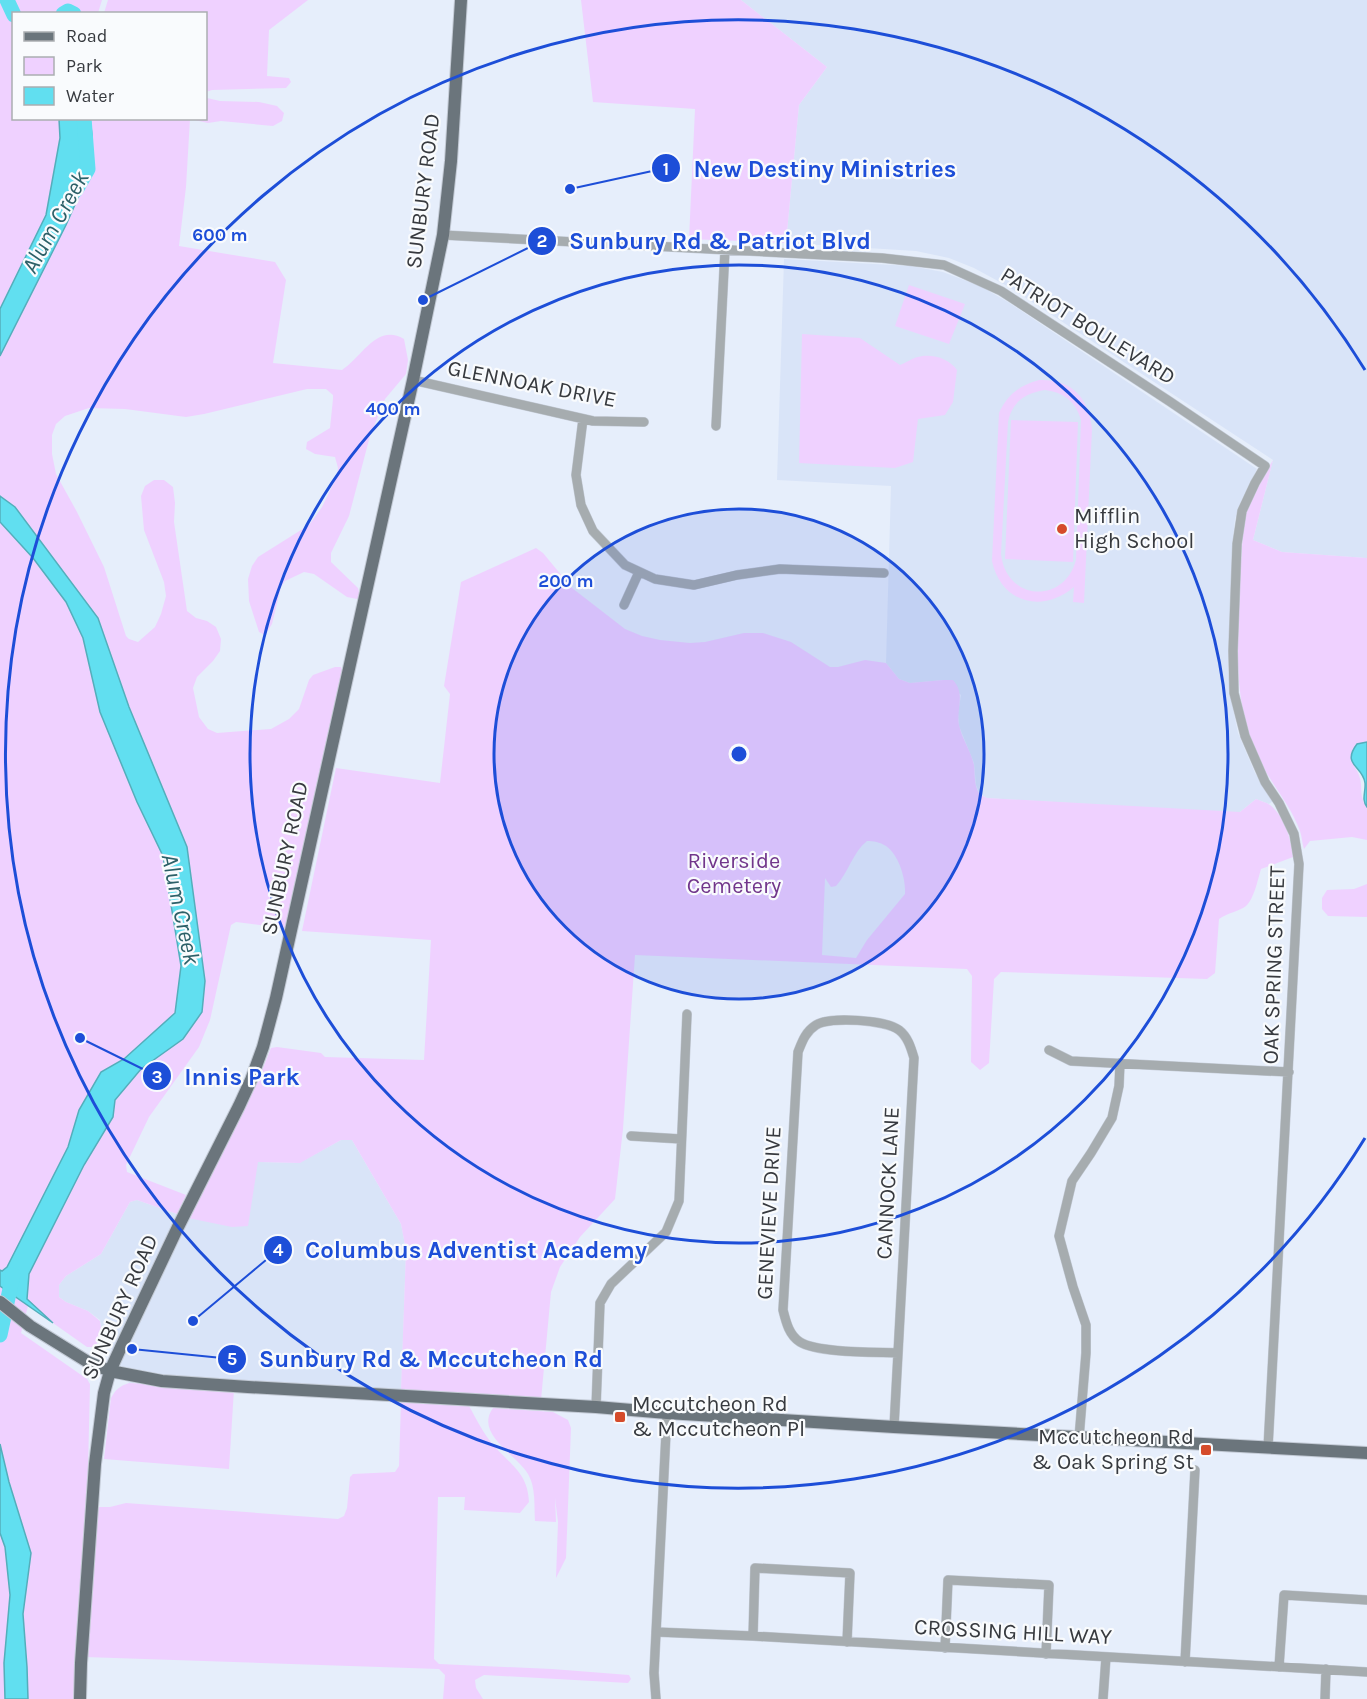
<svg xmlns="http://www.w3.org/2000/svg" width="1367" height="1699" font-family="Karla,sans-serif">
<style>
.built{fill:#d9e4f8}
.green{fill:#efd1ff;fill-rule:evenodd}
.water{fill:#61dff0;stroke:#54aebb;stroke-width:1.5}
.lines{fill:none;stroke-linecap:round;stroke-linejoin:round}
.river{stroke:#61dff0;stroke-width:15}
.minor-casing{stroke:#c3cad5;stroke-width:10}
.major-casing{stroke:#c3cad5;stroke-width:14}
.minor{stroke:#a6acaf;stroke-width:9}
.major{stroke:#6b757c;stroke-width:12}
.ring{fill:none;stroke:#1d4ed8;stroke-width:3}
.poi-dot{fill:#d54b2b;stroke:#f9fbfd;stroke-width:2}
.labels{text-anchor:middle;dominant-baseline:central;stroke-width:4.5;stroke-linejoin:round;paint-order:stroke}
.street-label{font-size:22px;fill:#373a3f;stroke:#f9fbfd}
.poi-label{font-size:22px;fill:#373a3f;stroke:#f9fbfd;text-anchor:start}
.park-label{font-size:22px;fill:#71368b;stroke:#f9fbfd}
.water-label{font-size:24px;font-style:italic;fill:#2c6068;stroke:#f9fbfd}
.centre{fill:#1d4ed8;stroke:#f9fbfd;stroke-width:3}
.ring-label{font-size:18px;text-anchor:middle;font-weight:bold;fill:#1d4ed8;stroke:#f9fbfd;stroke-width:4.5;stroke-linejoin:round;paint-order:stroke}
.leader{fill:none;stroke:#1d4ed8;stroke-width:2}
.callout-dot{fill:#1d4ed8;stroke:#f9fbfd;stroke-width:2}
.mark-label{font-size:18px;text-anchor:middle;font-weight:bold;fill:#fff}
.callout-label{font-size:24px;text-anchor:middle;font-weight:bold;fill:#1d4ed8;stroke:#f9fbfd;stroke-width:4.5;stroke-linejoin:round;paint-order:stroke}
</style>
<rect width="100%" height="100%" fill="#e6eefb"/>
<path class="built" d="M741 0H1367V558L1282 552 1253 540 1273 460 1009 287 974 268 949 258 916 251 786 243 799 105 827 67Z
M784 259 911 266 943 272 980 286 1008 302 1257 469 1240 504 1235 519 1233 538 1228 669 1231 699 1238 733 1255 773 1273 801 1269 804 1256 799 1240 812H1218L987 798 980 794 976 785 974 763 959 726 958 713 961 695 943 680 910 683 899 679 886 663 891 486 777 480Z
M341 1140H352L401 1224 406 1250 401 1395 234 1389 129 1383 102 1331 100 1320 88 1311 66 1302 59 1297V1285L66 1276 101 1254 130 1202 137 1200 188 1218 258 1162 299 1163Z"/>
<path class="green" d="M0 0H102L98 13 14 14V118L84 119 88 161 92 135 90 119 206 118V14L104 13 108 0H308L269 30 267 76 289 78 291 82 286 88 212 90 206 92 207 98 220 101 259 102 277 106 284 113 282 121 273 126 221 121 208 123 190 119 186 187 179 246 275 262 286 280 273 363 342 370C362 357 377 323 404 339L408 360 406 374 385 399 370 436 349 516 331 553V562L358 588 360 596 357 599 347 597 314 574 304 572 285 581 281 587 272 624 265 635 259 632 249 601 248 579 252 566 258 557 309 525 322 507 337 476 338 468 335 457 315 454 306 449 307 442 330 428 333 399V395L326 389H307L204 414 186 417 125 409 89 408 65 416 56 424 52 435V454L56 474 77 512 104 567 126 636 129 639 138 642 155 627 161 614 166 596 164 582 144 530 141 496 145 486 154 480H164L173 487 175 503 174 522 187 611 196 618 207 621 216 627 221 639 220 651 213 661 197 677 193 688 199 717 208 729 217 733 271 729 289 719 299 709 309 680 313 675 335 667H341L342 671 290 929 236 922 231 925 210 1020 199 1047 149 1117 126 1165 127 1172 186 1195 177 1214 137 1200 130 1202 101 1254 66 1276 59 1285V1297L66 1302 88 1311 100 1321C102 1332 102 1338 94 1347H87L53 1323 29 1302 21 1333 87 1379 90 1384 87 1512 76 1699H28L27 1667 23 1614 31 1553 16 1504 7 1566 10 1595 4 1663 5 1699H0V356L66 225 85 182 0 320ZM98 618 129 707 187 847 205 981 183 1038 141 1069 115 1100 66 1200 92 1110 179 1021 196 973 144 767Z
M581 0H741L827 67 799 105 786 243 689 239 695 109 593 102Z
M909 285 965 304 949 344 895 326Z
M802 334 860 338 900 365C906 363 912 358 918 357 931 353 949 358 957 370L953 402 945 415 918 419 913 462 895 468 799 463Z
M1039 380C1072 379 1089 398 1092 429L1084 603 1073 602 1074 587C1042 614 1001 603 992 561L999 413C1007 395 1020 385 1039 380ZM1045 390C1064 392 1076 402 1081 420L1076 560C1064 605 1006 601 1001 554L1008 422C1012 402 1025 393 1045 390Z
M1011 420 1078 422 1073 562 1005 559Z
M1273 460 1253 540 1282 552 1367 558V742H1365L1354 766C1367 785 1356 792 1367 807V840L1352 837 1310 841 1304 849C1302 843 1302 837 1300 831 1289 801 1265 777 1253 747 1228 682 1240 597 1243 528L1247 508 1255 491Z
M536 548 543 553 572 588 625 629 642 636 660 640 690 643 705 642 744 633H763L791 642 830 667H838L865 660 886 663 899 679 910 683 943 680H953C966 694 956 709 959 725 962 739 971 751 974 765 975 774 974 786 979 793 981 795 985 797 987 798L1240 812 1256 799C1260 801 1266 802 1270 805 1285 817 1291 839 1293 857L1261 869C1258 879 1254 899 1246 906 1240 911 1227 913 1219 919L1215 973 1207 979 1001 972 994 979 989 1063 980 1070 971 1062 972 976 967 969 635 955 623 1129 615 1199 580 1237 560 1267 551 1292 541 1400 401 1390 406 1250 401 1224 352 1140H341L300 1163 258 1162 248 1226 232 1227 188 1218 261 1073 271 1048 277 1047 321 1053 325 1057 424 1060 431 940 302 931 336 768 440 783 450 694 444 686 461 582ZM867 841C873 841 880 842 886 846 899 855 906 879 905 894L867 940 856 958 822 955 825 878 831 887 836 886C848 873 853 852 867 841Z
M1367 884V917L1328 916 1322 909V898L1327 890 1354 889Z
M129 1383 234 1389 229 1469 104 1459 111 1398C116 1389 120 1386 129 1383Z
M401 1402 469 1406C477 1420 484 1435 495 1447 512 1466 528 1474 529 1502L520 1513 464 1510 465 1497H438L434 1659 439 1664 552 1669 629 1675 631 1679 628 1683 484 1675 475 1680 476 1688 483 1699H443L445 1675 439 1669 85 1657 96 1507H110L126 1503 338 1519 344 1516 347 1508 350 1477 353 1474 395 1472 399 1466Z
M493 1408 553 1412 568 1420 571 1428 566 1558 556 1578 558 1522 555 1498 556 1522 535 1521C534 1506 536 1487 528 1474 517 1455 474 1434 493 1408Z"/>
<path class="water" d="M59 119H90L92 135 85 182 66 225 0 356V309L46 215 60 138Z
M0 496 15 507 98 618 129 707 187 847 205 981 202 1012 183 1039 141 1069 115 1100 113 1117 84 1165 29 1274 27 1299 53 1323 0 1286V1270L2 1271 7 1267 68 1147 79 1110 101 1072 124 1059 175 1013 181 966 163 856 137 802 100 712 83 638 66 602 33 558 0 522Z
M1367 742V807C1361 799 1366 792 1365 783 1363 766 1341 765 1357 744Z
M0 1444 9 1482 31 1553 23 1614 27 1667 28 1699H5L4 1663 10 1595 5 1547 0 1533Z"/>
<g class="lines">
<path class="river" d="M7 0 14 15
M63 14 68 11 74 14
M76 190 88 169 84 118
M0 1335 13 1275"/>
<g class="minor-casing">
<path id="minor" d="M443 235 882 258 944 265 1001 291 1169 401 1265 466 1255 483 1242 511 1237 544 1233 651 1234 693 1245 736 1265 782 1279 803 1294 834 1299 864 1268 1448
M413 380 593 421 644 422
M583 419 576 475 581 505 593 531 625 565 655 579 694 585 737 575 780 569 884 573
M716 426 725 250
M624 605 639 572
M1049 1050 1071 1061 1289 1072
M631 1136 681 1139
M596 1407 600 1303 611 1284 666 1232 679 1201 687 1014
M894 1427 914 1058C911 1048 908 1037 899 1030 885 1020 830 1016 816 1025 805 1032 802 1042 798 1052L783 1310C786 1322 789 1335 800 1342 817 1353 876 1352 898 1353
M1079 1438 1086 1353V1325L1073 1287 1059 1236 1072 1181 1091 1153 1112 1118 1119 1086 1120 1063
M656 1632 753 1636 1367 1672
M753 1636 755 1568 850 1573 847 1642
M945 1648 948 1580 1049 1585 1046 1654
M1185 1662 1195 1470
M1279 1667 1284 1595 1367 1600
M656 1699 654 1673 667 1413
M1103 1699 1106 1657
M1325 1699 1326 1669"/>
</g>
<g class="major-casing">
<path id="major" d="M0 1302 30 1326 88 1362 110 1371 162 1381 248 1387 596 1407 667 1413 894 1427 1367 1453
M80 1699 81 1663 95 1464 104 1393 110 1371 121 1347 178 1227 239 1106 251 1080 263 1047 276 998 413 380 443 235 451 161 461 0"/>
</g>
<use href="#minor" class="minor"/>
<use href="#major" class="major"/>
</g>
<circle cx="739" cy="754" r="245" fill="#1d4ed8" fill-opacity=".12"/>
<g class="ring">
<circle cx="739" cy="754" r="245"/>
<circle cx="739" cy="754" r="489"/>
<path d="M1365 1138A734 734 0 1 1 1365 370"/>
</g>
<g class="poi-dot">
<circle cx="1062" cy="529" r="6"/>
<rect x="614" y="1411" width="12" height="12" rx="3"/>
<rect x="1200" y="1444" width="12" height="12" rx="3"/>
</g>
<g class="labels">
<g class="street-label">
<text transform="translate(423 191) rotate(-83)">SUNBURY ROAD</text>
<text transform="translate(1088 326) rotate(32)">PATRIOT BOULEVARD</text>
<text transform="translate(532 384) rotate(11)">GLENNOAK DRIVE</text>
<text transform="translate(285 858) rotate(-78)">SUNBURY ROAD</text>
<text transform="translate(1274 965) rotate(-88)">OAK SPRING STREET</text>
<text transform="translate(888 1183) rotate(-87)">CANNOCK LANE</text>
<text transform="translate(769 1213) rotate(-87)">GENEVIEVE DRIVE</text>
<text transform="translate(120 1307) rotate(-66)">SUNBURY ROAD</text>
<text transform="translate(1013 1632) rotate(3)">CROSSING HILL WAY</text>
</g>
<g class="poi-label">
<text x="1074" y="516">Mifflin<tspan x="1074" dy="25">High School</tspan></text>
<text x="632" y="1404">Mccutcheon Rd<tspan x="632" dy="25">&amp; Mccutcheon Pl</tspan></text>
<text x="1194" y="1437" text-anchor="end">Mccutcheon Rd<tspan x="1194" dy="25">&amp; Oak Spring St</tspan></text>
</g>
<g class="park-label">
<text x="734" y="861">Riverside<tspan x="734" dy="25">Cemetery</tspan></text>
</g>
<g class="water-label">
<text transform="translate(55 222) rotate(-61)">Alum Creek</text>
<text transform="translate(181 909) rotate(78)">Alum Creek</text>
</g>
</g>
<circle cx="739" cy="754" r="9" class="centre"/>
<g class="ring-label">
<text x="220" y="241">600 m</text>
<text x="393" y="415">400 m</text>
<text x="566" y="587">200 m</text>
</g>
<path class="leader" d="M570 189L666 168M423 300L542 241M80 1038L157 1076M193 1321L278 1250M132 1349L232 1359"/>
<g class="callout-dot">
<circle cx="570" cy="189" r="6"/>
<circle cx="423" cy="300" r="6"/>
<circle cx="80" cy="1038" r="6"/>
<circle cx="193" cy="1321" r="6"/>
<circle cx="132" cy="1349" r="6"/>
<circle cx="666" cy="168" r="15"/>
<circle cx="542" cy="241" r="15"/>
<circle cx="157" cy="1076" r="15"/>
<circle cx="278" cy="1250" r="15"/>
<circle cx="232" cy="1359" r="15"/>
</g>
<g class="mark-label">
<text x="666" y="175">1</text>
<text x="542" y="247">2</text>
<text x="157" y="1083">3</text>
<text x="278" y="1256">4</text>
<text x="232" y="1365">5</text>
</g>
<g class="callout-label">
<text x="825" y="177">New Destiny Ministries</text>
<text x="720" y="249">Sunbury Rd &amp; Patriot Blvd</text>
<text x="242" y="1085">Innis Park</text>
<text x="476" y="1258">Columbus Adventist Academy</text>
<text x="431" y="1367">Sunbury Rd &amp; Mccutcheon Rd</text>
</g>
<rect x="12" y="12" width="195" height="108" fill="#f9fbfd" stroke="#abaeb1" stroke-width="1.5"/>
<rect x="24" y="32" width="30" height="9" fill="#6b757c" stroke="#abaeb1" stroke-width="1.5"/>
<text x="66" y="42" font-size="18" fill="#373a3f">Road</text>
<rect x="24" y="57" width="30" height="18" fill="#efd1ff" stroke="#abaeb1" stroke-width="1.5"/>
<text x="66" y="72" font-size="18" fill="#373a3f">Park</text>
<rect x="24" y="87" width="30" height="18" fill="#61dff0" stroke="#abaeb1" stroke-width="1.5"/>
<text x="66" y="102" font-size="18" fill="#373a3f">Water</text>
</svg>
